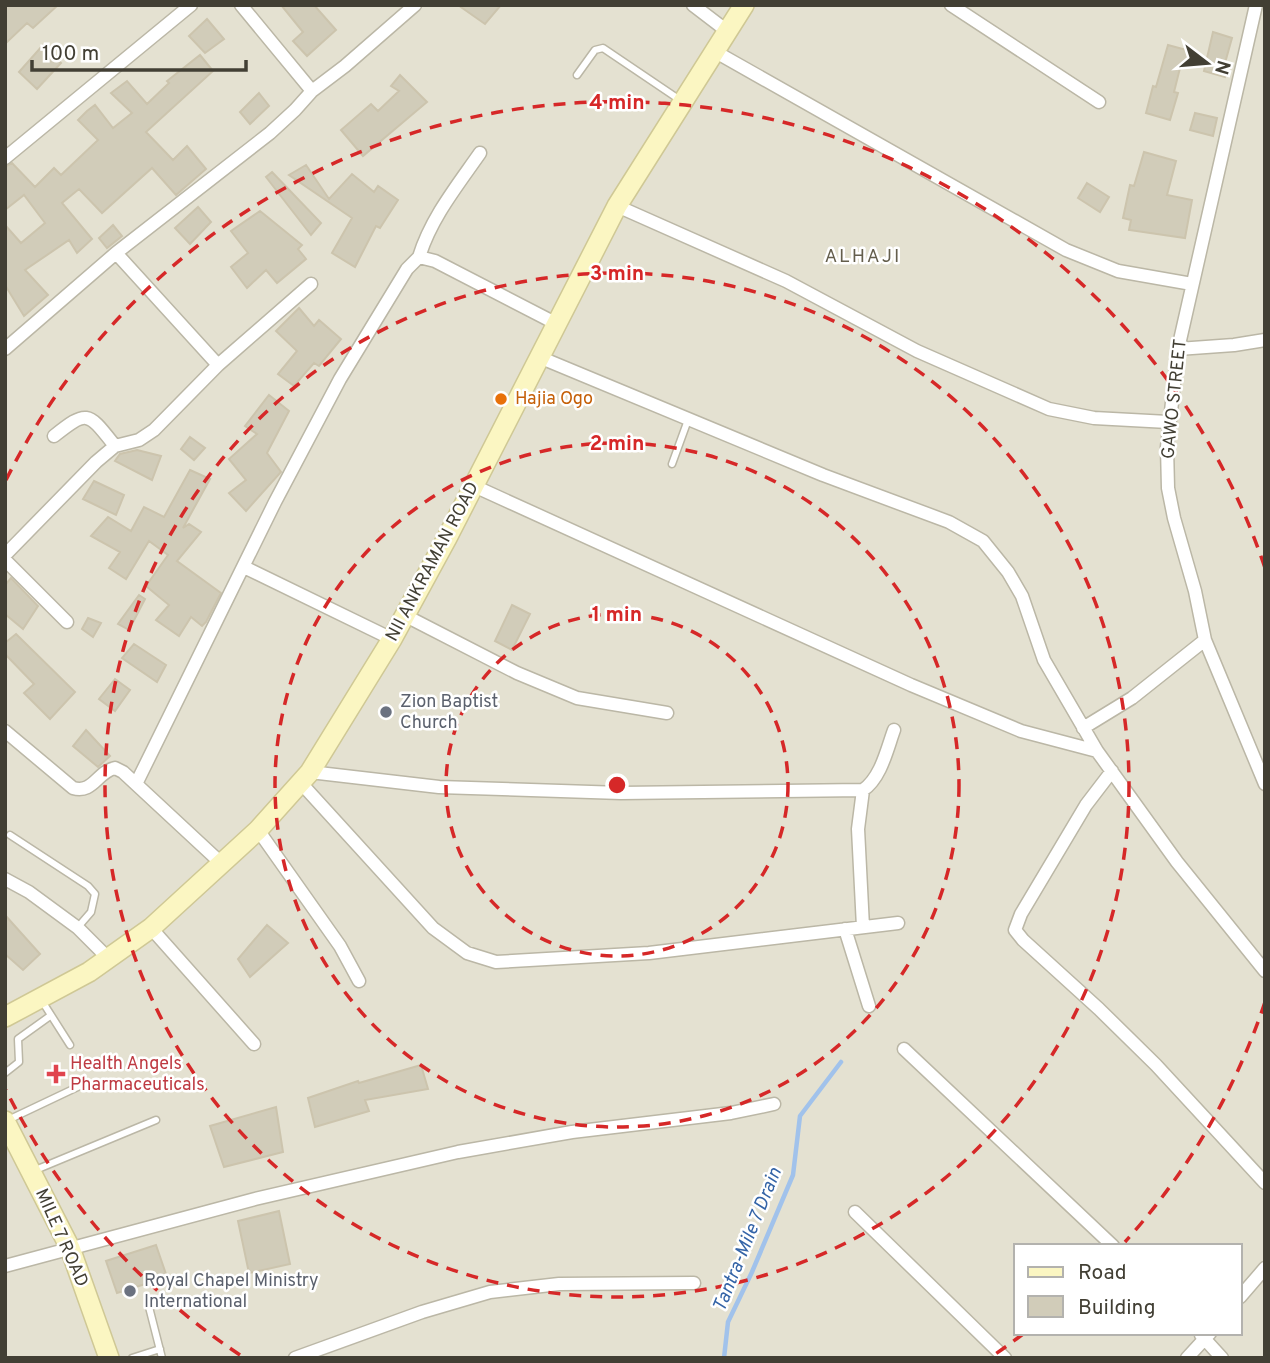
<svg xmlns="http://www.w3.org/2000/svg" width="1270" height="1363" font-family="Overpass,sans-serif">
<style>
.residential{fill:#e4e1d1;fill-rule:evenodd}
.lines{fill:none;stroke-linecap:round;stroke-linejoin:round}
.stream{stroke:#a1c2eb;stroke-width:4.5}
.building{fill:#d1ccb9;stroke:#ccc4ad;stroke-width:2}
.lane-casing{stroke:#bbb7a6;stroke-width:9}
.street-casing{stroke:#bbb7a6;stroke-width:15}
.secondary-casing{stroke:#cfc895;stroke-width:22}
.lane{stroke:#fff;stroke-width:6}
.street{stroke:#fff;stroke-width:12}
.secondary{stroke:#fbf6c2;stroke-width:19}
.ring{fill:none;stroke:#d62828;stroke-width:3.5;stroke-dasharray:12 9}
.food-dot{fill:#e8710a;stroke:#fff;stroke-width:2.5}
.worship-dot{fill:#6b7280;stroke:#fff;stroke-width:2.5}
.health-dot{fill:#e0444e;stroke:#fff;stroke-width:2.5}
.labels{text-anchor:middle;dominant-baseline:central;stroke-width:5;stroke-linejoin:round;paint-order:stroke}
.food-label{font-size:18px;fill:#c56008;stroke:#fff;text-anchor:start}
.street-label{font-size:18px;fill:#423f34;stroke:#fff}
.worship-label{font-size:18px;fill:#5b616d;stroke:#fff;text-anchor:start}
.health-label{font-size:18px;fill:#be3a42;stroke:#fff;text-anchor:start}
.neighbourhood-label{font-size:19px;letter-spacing:2px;fill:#645e4c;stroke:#fff}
.water-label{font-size:19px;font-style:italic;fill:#3464a7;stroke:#fff}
.centre{fill:#d62828;stroke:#fff;stroke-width:3.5}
.ring-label{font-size:21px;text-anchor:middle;font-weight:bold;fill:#d62828;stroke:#fff;stroke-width:5;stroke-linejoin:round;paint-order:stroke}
</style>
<rect width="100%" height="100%" fill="#f0efe3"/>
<path class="residential" d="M5 5H1265V1358H5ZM1016 1246H1240V1333H1016Z"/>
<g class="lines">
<path class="stream" d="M724 1358 728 1322 752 1272 793 1175 800 1116 841 1062"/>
</g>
<path class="building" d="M5 5H58L33 28 27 23 5 44Z
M281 5H314L336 30 307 56 293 41 303 32Z
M458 5H501L485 24Z
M207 19 224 39 205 53 189 36Z
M1213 32 1232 38 1225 63 1229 64 1225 77 1204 71Z
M43 45 61 63 37 89 19 72Z
M1168 45 1190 51 1185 66 1181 64 1174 92 1178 93 1170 120 1146 113 1153 86 1156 87Z
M200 55 213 71 146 132 173 160 187 146 206 169 176 195 152 168 102 213 79 189 62 203 92 239 77 253 69 240 25 270 48 295 24 316 5 285V225L21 243 45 223 24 195 5 210V167L12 163 35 187 54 168 61 175 98 140 78 120 87 111 95 105 113 128 132 113 111 93 127 81 147 104 169 83 167 81Z
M400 75 427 102 363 156 341 130 371 104 378 111 399 91 391 86Z
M259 93 269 106 250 124 240 112Z
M1195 113 1217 118 1213 136 1190 130Z
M1144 152 1176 161 1167 195 1192 200 1185 238 1129 230 1131 220 1123 218 1130 185 1134 186Z
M306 165 329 199 352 174 374 192 378 186 398 200 380 228 376 226 355 267 332 253 352 218 289 175Z
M272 172 321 223 311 235 266 177Z
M1087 183 1109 197 1100 212 1078 198Z
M198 207 211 222 190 244 175 228Z
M260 211 302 245 298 249 306 259 277 283 266 270 247 288 231 267 248 253 231 231Z
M113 225 122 236 107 248 99 238Z
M299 308 314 326 319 320 341 339 319 366 314 363 294 386 278 374 297 351 276 331Z
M269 395 289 411 267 453 281 472 246 511 229 493 246 480 229 459 257 434 245 426Z
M190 437 205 448 194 460 181 449Z
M137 450 161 456 152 480 115 461 120 454Z
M190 470 210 479 183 528 189 524 201 532 177 561 221 593 206 622 202 626 191 617 179 636 156 620 169 605 146 586 168 555 149 541 126 579 109 568 120 552 91 536 108 517 131 531 144 507 164 517Z
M94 481 124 495 116 515 83 499Z
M11 578 38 606 23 629 5 614V585Z
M139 595 145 599 129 630 118 624Z
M512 605 530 614 512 650 495 641Z
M88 618 101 623 93 637 82 629Z
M16 634 75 692 50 719 24 693 34 684 5 654V643Z
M134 644 166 665 157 682 122 658Z
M115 679 130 690 115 711 99 699Z
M86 730 110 756 98 767 73 746Z
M5 915 40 954 23 970 5 954Z
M267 925 288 943 250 977 238 959Z
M421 1065 428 1089 365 1100 369 1111 315 1127 308 1098 358 1081 359 1083Z
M276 1107 283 1152 224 1167 210 1126Z
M279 1211 290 1264 249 1273 238 1221Z
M156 1245 167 1277 117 1293 106 1261Z"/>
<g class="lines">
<g class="lane-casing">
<path id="lane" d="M577 75 595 50 603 48 680 100
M672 464 688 420
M10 835 88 886 95 894 91 912 78 927
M42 1001 70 1045
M5 1073 19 1062 18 1039 50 1016
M8 1120 86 1083
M33 1171 156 1120
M149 1307 162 1358
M132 1358 160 1349"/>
</g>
<g class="street-casing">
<path id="street" d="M241 5 312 91
M693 5 727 31
M951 5 1099 102
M1256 5 1178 349 1167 447 1168 488 1174 518 1195 591 1205 640 1265 784
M714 51 1066 250 1118 271 1192 284
M5 158 191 5
M617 206 786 281 917 351 1049 409 1094 418 1168 422
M116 253 218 365
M419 257C431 218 457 186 480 153
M5 349 116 253 270 133 295 110 312 91 345 66 415 5
M1178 349 1234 345 1265 340
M54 436C88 409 88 412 115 446
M474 486 911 685 1021 731 1097 751 1044 660 1022 596 1008 572 983 541 949 522 823 475 539 357
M5 555 96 462 115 446 139 440 154 430 218 365 311 284
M5 560 67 622
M244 567 392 639
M404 615 517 673 577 698 667 713
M1083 728 1132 698 1205 640
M5 731 73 788C93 794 97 772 115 768L123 772 221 863
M1097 751 1177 862 1265 971
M1112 771 1086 805 1021 914 1015 930 1023 940 1099 1009 1156 1065 1265 1183
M310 772 439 787 621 793 863 790C881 778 887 749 894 730
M300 782 433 928 467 953 496 962 649 953 898 923
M136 784 275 502 340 379 407 269 419 257 435 261 555 323
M863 790 858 829 863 927
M258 830 340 946 359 981
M5 879 29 892 78 928 109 959
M151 928 254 1044
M845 929 869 1006
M904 1049 1113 1246
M855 1212 1005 1358
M5 1266 255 1199 458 1152 572 1132 731 1113 774 1104
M1240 1297 1265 1268
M1201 1335 1222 1358
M295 1358 422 1312 490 1292 559 1284 694 1283
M1187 1358 1210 1333"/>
</g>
<g class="secondary-casing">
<path id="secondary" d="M5 1017 89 972 151 928 258 830 310 772 392 639 447 538 617 206 744 5
M5 1121 70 1248 109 1358"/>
</g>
<use href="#lane" class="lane"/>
<use href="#street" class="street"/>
<use href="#secondary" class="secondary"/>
</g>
<g class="ring">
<circle cx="617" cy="785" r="171"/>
<circle cx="617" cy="785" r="342"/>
<circle cx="617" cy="785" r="512"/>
<path d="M1265 1002A683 683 0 0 1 1125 1242M1023 1334A683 683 0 0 1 994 1355M240 1355A683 683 0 0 1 6 1090M6 480A683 683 0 0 1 1265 568"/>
</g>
<circle class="food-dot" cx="501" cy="399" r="7"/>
<g class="worship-dot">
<circle cx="386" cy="712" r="7"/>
<circle cx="130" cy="1291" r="7"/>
</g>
<path class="health-dot" d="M52.5 1063.5h7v7h7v7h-7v7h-7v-7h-7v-7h7z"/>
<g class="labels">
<g class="food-label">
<text x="515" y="399">Hajia Ogo</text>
</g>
<g class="street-label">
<text transform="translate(1175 399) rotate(-84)">GAWO STREET</text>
<text transform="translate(433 562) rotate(-62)">NII ANKRAMAN ROAD</text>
<text transform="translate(61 1238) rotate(66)">MILE 7 ROAD</text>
</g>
<g class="worship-label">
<text x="400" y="702">Zion Baptist<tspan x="400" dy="21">Church</tspan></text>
<text x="144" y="1281">Royal Chapel Ministry<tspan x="144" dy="21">International</tspan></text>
</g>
<g class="health-label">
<text x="70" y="1064">Health Angels<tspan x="70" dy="21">Pharmaceuticals</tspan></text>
</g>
<g class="neighbourhood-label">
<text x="863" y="257">ALHAJI</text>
</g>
<g class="water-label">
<text transform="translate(748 1240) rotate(-68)">Tantra-Mile 7 Drain</text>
</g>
</g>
<circle cx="617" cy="785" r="10" class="centre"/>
<g class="ring-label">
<text x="617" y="109">4 min</text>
<text x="617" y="280">3 min</text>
<text x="617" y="450">2 min</text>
<text x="617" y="621">1 min</text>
</g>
<rect width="1270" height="1363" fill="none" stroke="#423f34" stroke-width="14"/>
<rect x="1014" y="1244" width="228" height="91" fill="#ffffff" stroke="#b3b2ae" stroke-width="2"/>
<rect x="1028" y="1267" width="35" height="10" fill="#fbf6c2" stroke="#b3b2ae" stroke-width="2"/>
<text x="1078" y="1279" font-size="21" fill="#423f34">Road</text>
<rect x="1028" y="1296" width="35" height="21" fill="#d1ccb9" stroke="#b3b2ae" stroke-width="2"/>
<text x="1078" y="1314" font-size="21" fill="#423f34">Building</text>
<g transform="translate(1207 63) rotate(106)" stroke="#ffffff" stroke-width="5" paint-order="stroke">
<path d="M0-5L12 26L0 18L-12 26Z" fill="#423f34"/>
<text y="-10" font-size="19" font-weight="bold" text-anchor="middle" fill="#423f34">N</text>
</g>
<path d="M32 60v10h214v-10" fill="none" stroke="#423f34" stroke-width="3.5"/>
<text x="42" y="60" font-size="21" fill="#423f34" stroke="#ffffff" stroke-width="5" paint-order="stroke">100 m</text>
</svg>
